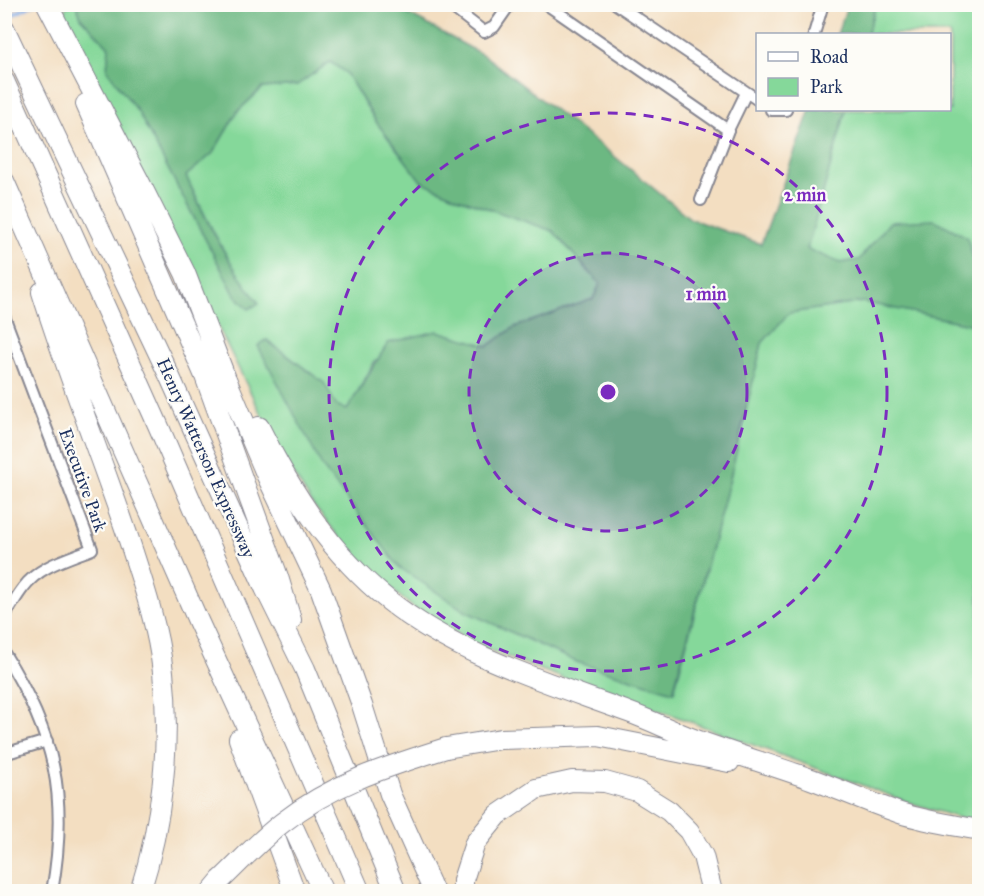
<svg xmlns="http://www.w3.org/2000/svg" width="984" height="896" font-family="'IM FELL Great Primer',serif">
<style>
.green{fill:#85d89a;stroke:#50847c;stroke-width:1.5}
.forest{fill:#6cb882;stroke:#447470;stroke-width:1.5}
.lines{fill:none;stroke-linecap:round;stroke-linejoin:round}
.stream{stroke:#7eace8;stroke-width:4}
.minor-casing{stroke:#878690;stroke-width:14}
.motorway-casing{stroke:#878690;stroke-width:22}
.minor{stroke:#fff;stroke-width:10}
.motorway{stroke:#fff;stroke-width:20}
.motorway-bridge-casing{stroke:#878690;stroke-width:22;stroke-linecap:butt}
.motorway-bridge{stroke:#fff;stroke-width:20}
.ring{fill:none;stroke:#7b2cbf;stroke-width:3;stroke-dasharray:10 8}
.labels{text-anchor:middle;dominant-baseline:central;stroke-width:4.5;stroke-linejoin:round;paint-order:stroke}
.street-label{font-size:18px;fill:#1b2f5e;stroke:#fdfcf7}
.centre{fill:#7b2cbf;stroke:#fdfcf7;stroke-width:3}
.ring-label{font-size:18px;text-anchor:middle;font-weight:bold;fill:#7b2cbf;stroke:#fdfcf7;stroke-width:4.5;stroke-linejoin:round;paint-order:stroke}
</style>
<rect width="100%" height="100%" fill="#fdfcf7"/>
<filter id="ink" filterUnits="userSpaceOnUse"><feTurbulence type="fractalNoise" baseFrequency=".0167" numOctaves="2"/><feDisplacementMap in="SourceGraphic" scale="12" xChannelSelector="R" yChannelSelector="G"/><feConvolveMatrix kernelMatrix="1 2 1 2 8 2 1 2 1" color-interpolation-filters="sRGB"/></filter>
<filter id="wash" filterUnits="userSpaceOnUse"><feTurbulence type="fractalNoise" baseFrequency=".008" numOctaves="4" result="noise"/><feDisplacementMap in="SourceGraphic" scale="24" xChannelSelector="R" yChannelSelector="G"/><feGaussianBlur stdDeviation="1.35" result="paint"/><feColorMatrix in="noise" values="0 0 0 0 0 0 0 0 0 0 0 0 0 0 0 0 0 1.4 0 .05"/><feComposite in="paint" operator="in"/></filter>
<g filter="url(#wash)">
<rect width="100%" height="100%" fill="#f3dec1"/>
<path class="green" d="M68 5H76L82 19 109 47 107 70 138 112 235 295 249 308 258 303C229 265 207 220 186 176L213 153 237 112 263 88 297 85 330 62 346 73 377 123 421 181 458 198 553 231 600 284 593 299 515 327 488 346 438 331 375 361 347 410 336 405 324 383 267 340 258 346 465 611 577 662 674 692 729 482 762 343 789 313 863 302 979 326V820L959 818 905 801 664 712 583 686 477 645 415 609 371 572 340 538 313 505 283 458 63 14Z
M876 5H979V281L890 222 859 260 840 263 807 249 846 110H950V34H867Z"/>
<path class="forest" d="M848 4 876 5 867 34H837Z
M76 5H396L399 9 485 56 608 151 691 219 761 244 810 110H846L807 249 840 263 859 260 890 222 935 220 967 237 979 281V326L863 302 789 313 762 343 729 482 673 692 577 662 465 611 399 567 323 468 258 346 266 340 324 383 336 405 347 410 388 343 437 331 488 346 515 327 593 299 600 284 553 231 458 198 421 181 377 123 346 73 330 62 297 85 262 88 237 112 213 153 186 176C205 220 229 265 259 303L249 309 235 295 138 112 107 70 109 47 82 19Z"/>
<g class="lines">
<path class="stream" d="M4 19 34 4"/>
</g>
</g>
<g filter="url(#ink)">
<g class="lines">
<g class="minor-casing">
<path id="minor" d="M448 4 484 32 494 27 510 4
M546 4 728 130
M616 4 758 100
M814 34 823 4
M771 110H786
M701 200 728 130 746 93
M4 316 92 549C67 559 39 566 23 588 16 597 11 607 4 616
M4 653C55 735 69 796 52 892
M4 754 47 741"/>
</g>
<g class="motorway-casing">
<path id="motorway" d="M47 4 140 183 185 273 226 379 267 476 321 590 362 705 390 794 434 892
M4 28 169 375 265 588 305 669 396 892
M4 81 158 425 360 892
M86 104 205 376 278 577 291 620
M4 181 199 623 323 892
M42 292C68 376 101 457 129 540 143 583 158 627 163 672 171 744 162 823 140 892
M259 427C292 493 330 553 388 600 458 656 545 681 628 712 650 720 670 730 691 738 731 753 771 765 811 779 841 790 870 803 900 813 925 821 953 825 980 830
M239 739 295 892
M446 748 501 739 598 736 729 762
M211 892 221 880
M463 892V880L475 843 498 815 536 789 572 781 605 782 637 791 669 811 689 831 703 856 712 892"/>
</g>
<use href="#minor" class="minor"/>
<use href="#motorway" class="motorway"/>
<g class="motorway-bridge-casing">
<path id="motorway-bridge" d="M221 880C241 861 260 840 282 823 333 783 386 767 446 748"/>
</g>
<use href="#motorway-bridge" class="motorway-bridge"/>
</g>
</g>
<circle cx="608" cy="392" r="139" fill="#7b2cbf" fill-opacity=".12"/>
<g class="ring">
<circle cx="608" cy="392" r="139"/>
<circle cx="608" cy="392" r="279"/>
</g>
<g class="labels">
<g class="street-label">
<text transform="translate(206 458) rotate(66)">Henry Watterson Expressway</text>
<text transform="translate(83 480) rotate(70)">Executive Park</text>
</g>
</g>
<circle cx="608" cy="392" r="9" class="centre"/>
<g class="ring-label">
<text x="805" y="201">2 min</text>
<text x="706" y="300">1 min</text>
</g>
<rect width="984" height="896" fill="none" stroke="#fdfcf7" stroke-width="24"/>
<rect x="756" y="33" width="195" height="78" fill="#fdfcf7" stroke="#a3aaba" stroke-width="1.5"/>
<rect x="768" y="52" width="30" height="9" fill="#ffffff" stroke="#a3aaba" stroke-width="1.5"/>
<text x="810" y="63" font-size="18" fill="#1b2f5e">Road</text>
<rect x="768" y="78" width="30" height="18" fill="#85d89a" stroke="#a3aaba" stroke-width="1.5"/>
<text x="810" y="93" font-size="18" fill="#1b2f5e">Park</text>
</svg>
